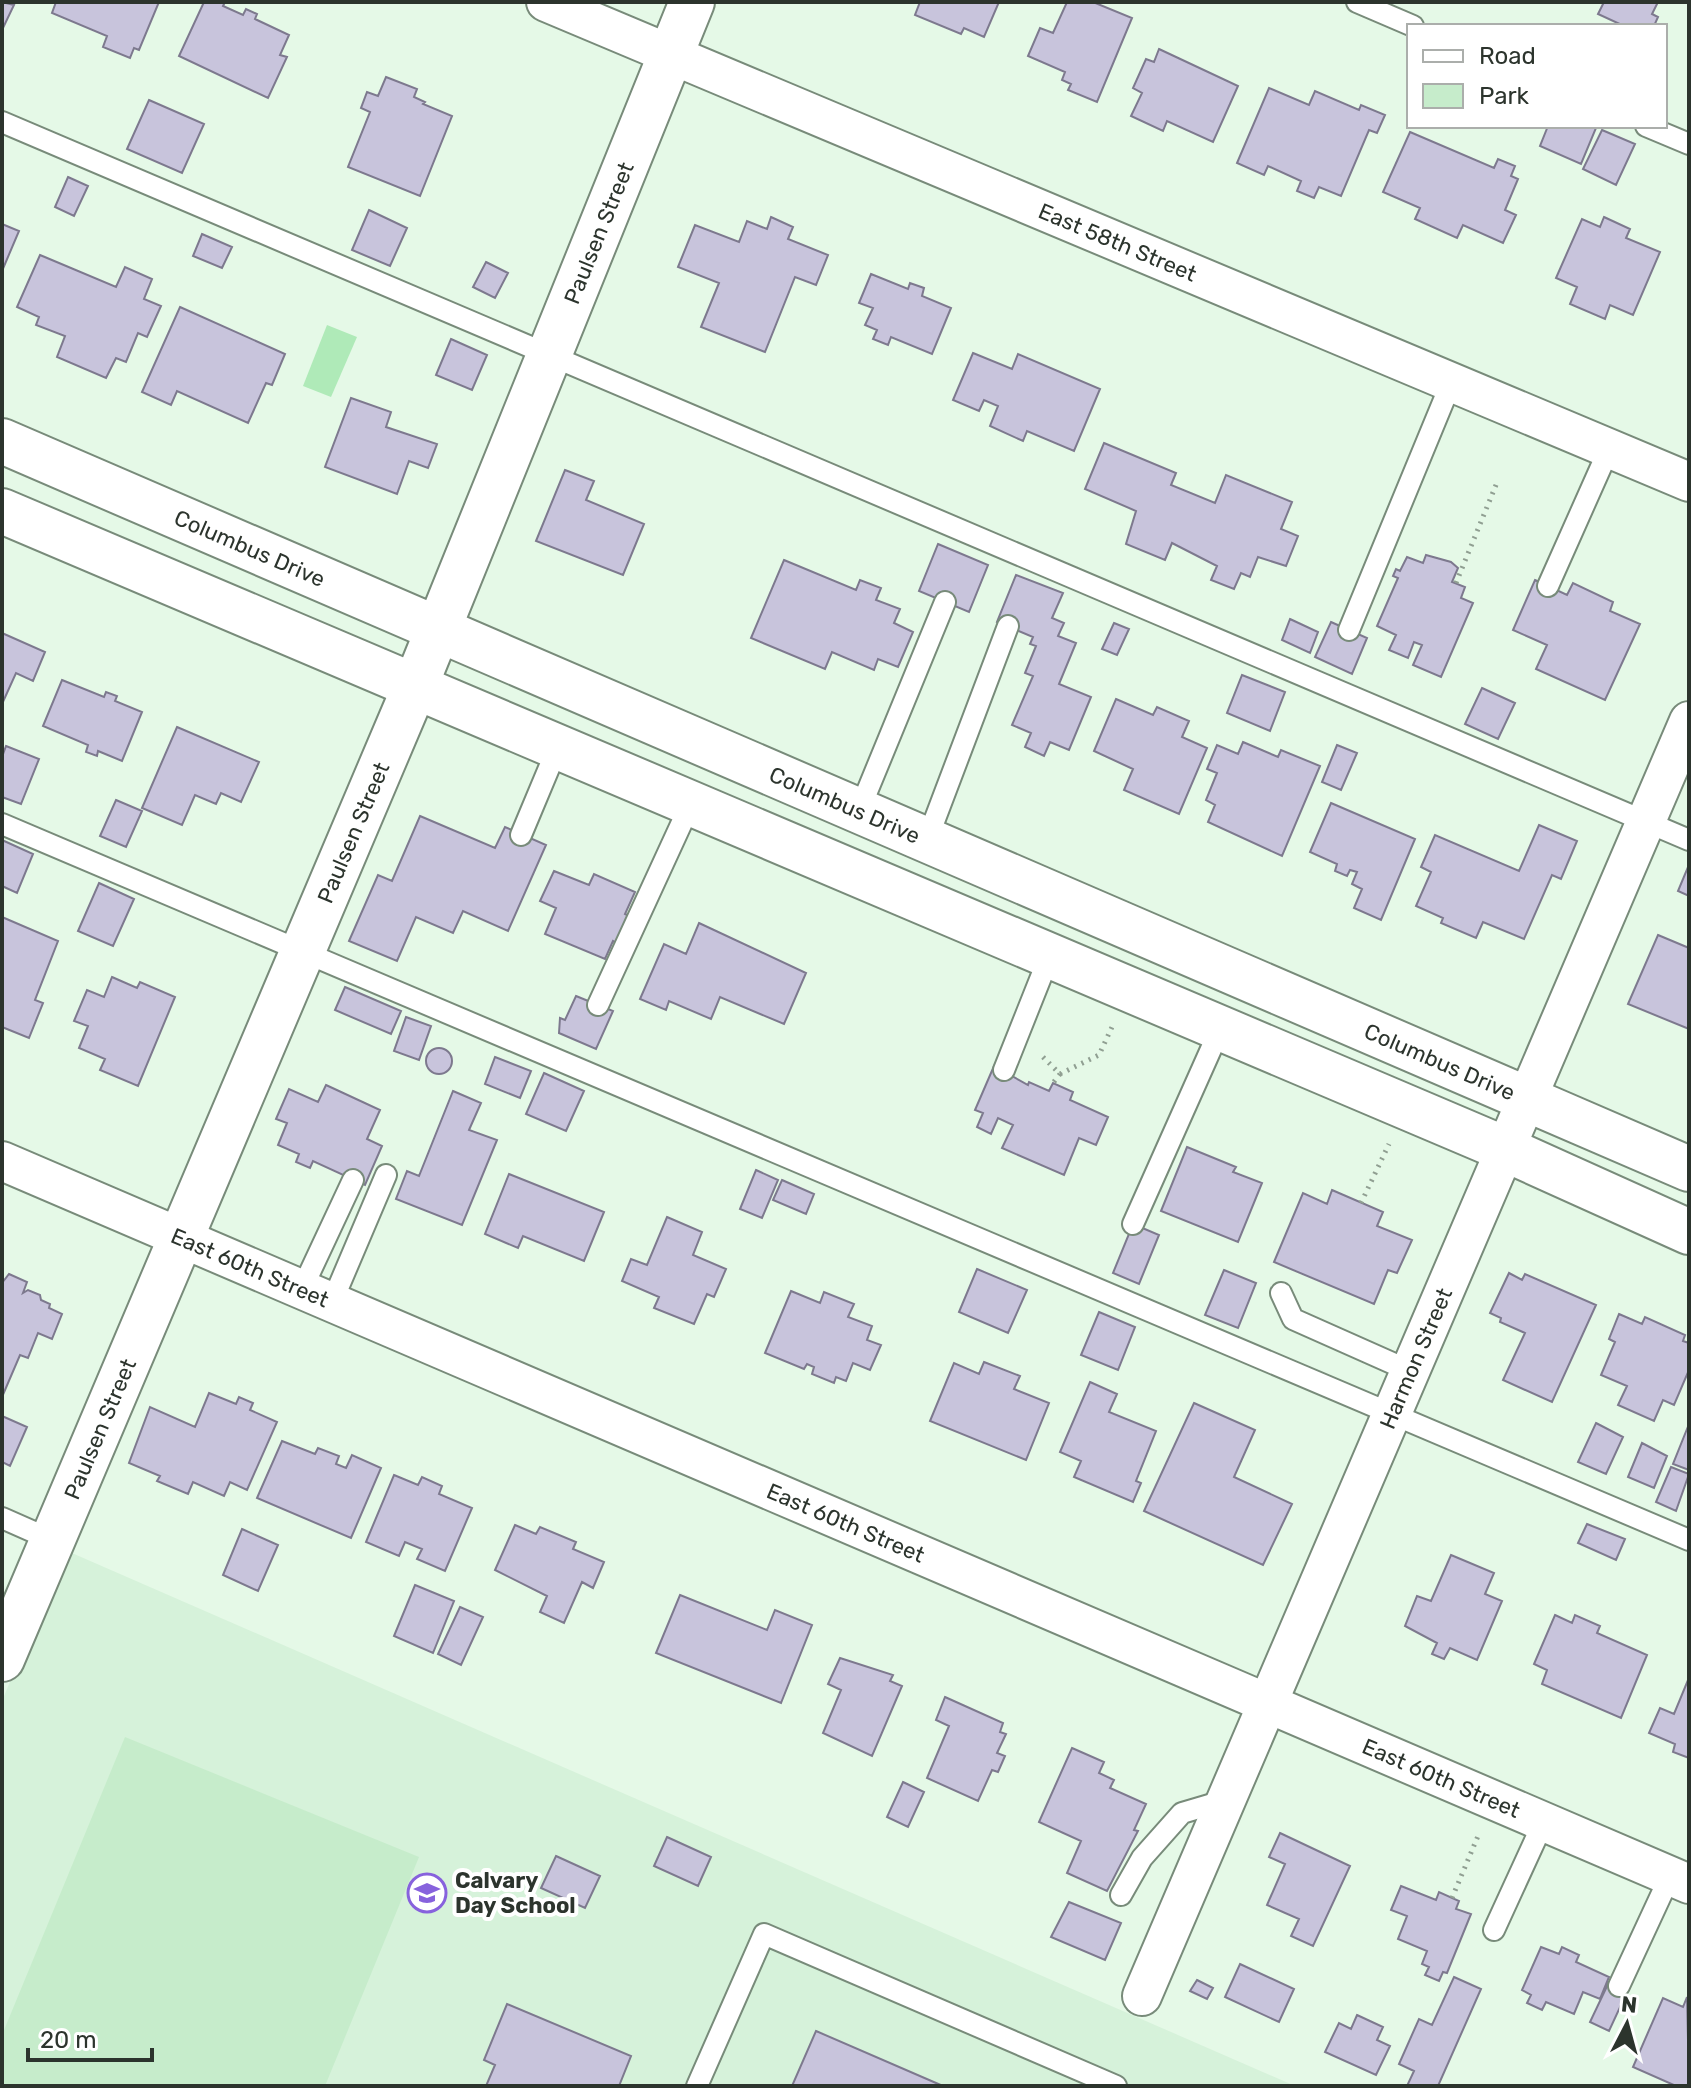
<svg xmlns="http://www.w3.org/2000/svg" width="1691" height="2088" font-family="Rubik,sans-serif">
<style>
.built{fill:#d6f2da}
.green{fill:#c6eccb}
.water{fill:#afeab8}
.building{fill:#c8c4dc;stroke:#7d798e;stroke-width:2}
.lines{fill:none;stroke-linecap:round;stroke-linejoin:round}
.service-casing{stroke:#788b7a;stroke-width:24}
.minor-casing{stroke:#788b7a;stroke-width:42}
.tertiary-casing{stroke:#788b7a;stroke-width:48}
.path{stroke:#909f92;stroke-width:5;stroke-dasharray:2 6;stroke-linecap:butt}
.service{stroke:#fff;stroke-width:20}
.minor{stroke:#fff;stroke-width:38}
.tertiary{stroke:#fff;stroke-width:44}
.labels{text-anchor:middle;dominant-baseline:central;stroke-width:8;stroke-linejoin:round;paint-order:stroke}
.street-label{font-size:22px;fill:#2c342d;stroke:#fff}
.poi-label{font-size:22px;font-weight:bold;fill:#2c342d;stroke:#fff;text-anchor:start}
</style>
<rect width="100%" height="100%" fill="#e5f9e7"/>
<path class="built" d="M65 1550 1295 2086H2V1701Z"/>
<path class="green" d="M125 1737 419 1857 325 2086H2V2035Z"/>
<path class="water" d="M327 325 357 337 331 397 303 386Z"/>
<path class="building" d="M2 2 14 5 2 30Z
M56 2H159L139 50 134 48 130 58 103 47 107 36 52 13Z
M204 2H225L223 6 243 15 246 9 257 14 255 19 289 35 280 55 287 57 268 98 179 56Z
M920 2H999L984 37 964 28 961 34 915 15Z
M1067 2H1093L1132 18 1097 102 1068 90 1071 84 1062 80 1065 72 1028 56 1040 28 1053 33Z
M1604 2H1658L1652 14 1658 17 1654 26H1624L1598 14Z
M1159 49 1238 86 1213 142 1167 121 1163 131 1131 116 1142 93 1133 88 1146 59 1154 62Z
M386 77 417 89 414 97 425 102 423 104 452 116 420 196 348 167 370 112 361 108 367 92 378 96Z
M1269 88 1309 105 1315 91 1359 110 1361 105 1385 115 1377 133 1369 130 1341 196 1319 187 1314 198 1297 191 1301 181 1268 166 1264 175 1237 163Z
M149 100 204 124 182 173 127 149Z
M1548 126 1596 128 1581 164 1540 146Z
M1602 130 1635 144 1616 185 1583 169Z
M1410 132 1494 168 1498 159 1515 166 1511 176 1518 179 1505 210 1516 215 1503 243 1463 225 1457 238 1415 219 1420 208 1383 192Z
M68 177 88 186 74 216 55 207Z
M369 210 407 228 390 266 352 250Z
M771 217 793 227 788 239 828 255 816 285 795 277 765 352 701 327 719 283 678 267 695 225 739 242 747 221 767 229Z
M1604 217 1630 229 1626 238 1660 252 1633 315 1610 305 1605 319 1570 304 1577 287 1556 278 1582 219 1600 227Z
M2 224 19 231 2 271Z
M202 234 232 247 222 268 193 256Z
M40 255 116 287 125 267 152 279 144 299 161 306 147 337 138 333 126 362 116 358 106 378 57 357 65 336 36 325 39 317 17 307Z
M486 262 508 273 495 298 473 287Z
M871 274 908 289 910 283 924 288 922 296 951 308 932 354 891 337 888 345 873 339 877 330 865 325 873 308 859 303Z
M180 307 285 354 272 385 266 383 248 423 177 391 171 405 142 392Z
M451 339 487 355 472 390 436 375Z
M973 353 1012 369 1018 354 1100 389 1074 451 1027 431 1023 441 990 426 998 406 984 400 979 411 953 400Z
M351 398 391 412 386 427 437 444 428 468 409 461 397 494 325 467Z
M1104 443 1176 473 1171 485 1215 503 1226 475 1292 502 1281 529 1298 536 1286 566 1258 557 1250 577 1241 573 1234 589 1211 580 1217 566 1172 543 1165 560 1126 544 1136 511 1085 489Z
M565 470 594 481 586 500 644 524 623 575 536 541Z
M938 544 988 565 969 612 919 591Z
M1426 555 1451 562 1458 568 1452 582 1465 587 1461 598 1473 603 1441 677 1413 665 1422 645 1414 642 1408 658 1389 650 1396 635 1377 626 1398 578 1393 576 1396 569 1400 571 1407 557 1423 563Z
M784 560 856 590 860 580 881 588 876 600 900 609 894 623 913 632 898 667 878 659 874 670 832 652 825 669 751 638Z
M1016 575 1063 593 1052 618 1064 623 1058 636 1076 643 1059 684 1091 697 1069 750 1050 742 1044 756 1025 747 1031 733 1012 725 1033 676 1025 673 1036 646 1030 644 1033 637 997 622Z
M1535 580 1567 595 1573 583 1613 602 1610 611 1640 624 1605 700 1536 669 1547 645 1513 630Z
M1290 619 1318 632 1310 653 1282 640Z
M1331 622 1367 638 1352 674 1315 657Z
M1114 623 1129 629 1117 655 1102 649Z
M2 633 45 652 33 681 16 673 2 704Z
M1242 675 1285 692 1270 731 1227 713Z
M62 680 104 697 106 692 117 696 115 701 142 712 122 761 98 751 97 756 86 752 88 745 43 726Z
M1482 688 1515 703 1498 739 1465 724Z
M1116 699 1153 715 1157 707 1189 721 1182 737 1207 748 1179 814 1124 790 1133 769 1094 751Z
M177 727 259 762 241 802 221 793 216 804 195 795 182 825 142 808Z
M1243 742 1278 757 1281 750 1320 766 1282 856 1208 822 1215 805 1206 800 1217 773 1207 769 1217 745 1238 754Z
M1337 745 1357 753 1341 790 1322 782Z
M6 746 39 759 21 804 2 797V757Z
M116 800 142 811 126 847 100 836Z
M1331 803 1415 839 1381 920 1354 908 1362 889 1352 884 1357 872 1350 870 1347 876 1335 871 1337 864 1310 852Z
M420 816 495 848 505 827 546 845 508 931 463 911 453 933 416 917 397 961 349 941 378 875 392 881Z
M1539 825 1577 841 1561 879 1552 875 1524 939 1483 922 1476 938 1441 923 1443 918 1416 906 1431 872 1421 867 1435 835 1519 871Z
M2 840 33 854 17 893 2 886Z
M1688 867 1689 868V896L1678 891Z
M554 871 589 885 594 874 635 892 625 914 633 918 620 945 613 941 605 959 545 934 556 908 540 901Z
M99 883 134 899 113 946 78 931Z
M2 917 58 941 35 1000 43 1003 29 1038 2 1027Z
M699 923 806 973 784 1024 720 997 711 1019 669 1001 666 1010 640 999 664 944 686 954Z
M1658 935 1689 948V1029L1628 1004Z
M112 977 137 988 140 982 175 997 138 1086 100 1070 105 1059 79 1048 88 1026 74 1021 87 990 104 997Z
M345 987 401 1011 391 1034 335 1010Z
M576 996 613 1011 596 1049 559 1033 560 1018 565 1020Z
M406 1017 431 1026 419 1060 394 1051Z
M426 1061a13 13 0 1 1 26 0a13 13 0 1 1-26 0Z
M495 1057 531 1071 520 1098 485 1084Z
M994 1066 1028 1085 1029 1082 1049 1091 1053 1083 1073 1092 1070 1100 1108 1117 1096 1145 1079 1138 1064 1175 1002 1148 1013 1125 998 1118 991 1134 977 1127 983 1113 975 1110Z
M544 1073 584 1091 566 1131 526 1114Z
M326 1085 380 1110 367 1139 382 1146 365 1185 313 1161 310 1168 296 1162 299 1154 278 1145 287 1123 276 1119 289 1089 318 1102Z
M453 1091 481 1103 469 1130 497 1140 462 1225 396 1199 407 1171 419 1176Z
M1187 1147 1236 1167 1233 1172 1262 1183 1238 1242 1161 1211Z
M756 1170 778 1180 762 1218 740 1209Z
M509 1174 604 1212 584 1261 523 1236 518 1248 485 1234Z
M782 1180 814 1194 806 1214 773 1200Z
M1332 1190 1383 1212 1377 1226 1412 1240 1397 1273 1388 1270 1374 1304 1274 1262 1303 1193 1327 1204Z
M667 1217 702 1232 693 1255 726 1269 714 1297 707 1294 694 1324 654 1308 659 1297 622 1281 631 1259 647 1265Z
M1133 1224 1159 1235 1139 1284 1113 1273Z
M977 1269 1027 1290 1008 1333 959 1312Z
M1224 1270 1256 1283 1238 1328 1205 1315Z
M1509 1273 1522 1280 1525 1274 1596 1305 1552 1402 1503 1380 1525 1333 1500 1322 1501 1318 1490 1313Z
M9 1274 27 1282 23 1293 28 1290 40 1295 41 1300 50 1304 49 1308 62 1314 52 1339 38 1333 28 1358 20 1355 2 1397V1283Z
M791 1291 820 1303 824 1292 854 1304 848 1317 872 1326 867 1340 881 1345 870 1370 853 1363 846 1381 836 1377 834 1383 812 1374 814 1367 807 1364 804 1369 765 1353Z
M1099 1312 1135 1327 1118 1370 1081 1355Z
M1619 1314 1642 1324 1645 1317 1685 1335 1683 1341 1689 1343V1370L1674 1405 1663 1400 1654 1421 1618 1405 1627 1386 1601 1375 1615 1342 1609 1339Z
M984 1362 1020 1376 1014 1389 1049 1403 1026 1460 930 1421 954 1363 979 1374Z
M1090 1382 1117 1394 1109 1412 1156 1431 1136 1481 1141 1483 1133 1502 1074 1477 1081 1461 1060 1452Z
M209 1393 236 1404 239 1397 253 1403 250 1410 277 1422 247 1490 230 1482 224 1496 193 1482 188 1494 157 1481 160 1476 129 1463 150 1407 195 1427Z
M1194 1403 1255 1430 1234 1477 1292 1504 1263 1565 1144 1511Z
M2 1416 27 1427 10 1466 2 1462Z
M1596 1423 1623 1437 1606 1474 1578 1462Z
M1689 1424V1470L1673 1464Z
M282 1441 315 1454 318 1448 339 1456 336 1464 346 1468 352 1455 381 1468 351 1538 257 1498Z
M1642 1443 1667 1456 1654 1488 1628 1477Z
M1671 1467 1689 1474 1676 1511 1656 1502Z
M394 1475 418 1485 422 1477 442 1486 439 1494 472 1508 445 1571 417 1559 422 1549 405 1542 399 1556 366 1542Z
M1587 1524 1625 1539 1616 1560 1578 1543Z
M515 1525 536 1534 540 1527 576 1542 573 1549 604 1562 593 1588 582 1582 564 1623 540 1612 547 1596 495 1570Z
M242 1529 278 1545 258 1591 223 1575Z
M1451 1555 1494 1573 1485 1594 1502 1601 1477 1660 1450 1648 1444 1659 1432 1654 1437 1643 1405 1626 1417 1596 1431 1601Z
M415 1585 454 1601 433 1653 394 1636Z
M680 1595 767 1630 775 1610 812 1625 781 1703 656 1653Z
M460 1607 483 1617 461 1665 438 1654Z
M1555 1615 1572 1623 1575 1615 1600 1626 1597 1633 1647 1655 1621 1718 1542 1684 1547 1670 1534 1664Z
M840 1658 893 1675 890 1681 902 1686 872 1756 823 1733 841 1690 828 1684Z
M1688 1680H1689V1758L1673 1752 1675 1744 1649 1733 1660 1708 1674 1714Z
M945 1697 1003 1723 1000 1732 1006 1734 997 1753 1005 1756 998 1772 992 1770 978 1801 927 1778 949 1726 936 1720Z
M1072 1748 1104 1762 1099 1773 1114 1780 1110 1788 1146 1804 1134 1830 1138 1831 1107 1891 1067 1873 1081 1841 1039 1822Z
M903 1782 924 1792 908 1827 887 1817Z
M1280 1833 1350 1866 1313 1946 1291 1936 1299 1919 1267 1905 1285 1864 1269 1857Z
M667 1837 711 1857 698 1886 654 1866Z
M556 1856 600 1876 585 1908 541 1888Z
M1401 1886 1436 1900 1439 1892 1459 1901 1456 1909 1471 1914 1447 1973 1443 1972 1439 1981 1425 1975 1429 1967 1422 1964 1427 1951 1398 1939 1407 1916 1391 1910Z
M1069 1902 1121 1923 1105 1960 1051 1937Z
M1541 1947 1559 1954 1562 1947 1579 1955 1576 1962 1609 1977 1600 1999 1583 1992 1574 2014 1546 2002 1542 2010 1527 2003 1531 1995 1522 1990Z
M1240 1964 1294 1989 1279 2022 1225 1997Z
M1454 1977 1481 1989 1438 2086H1407L1414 2071 1399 2064 1419 2019 1432 2025Z
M1197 1980 1213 1988 1207 1999 1190 1991Z
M1609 1982 1628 1990 1609 2031 1590 2022Z
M1687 1997 1689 2082 1687 2086H1676L1633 2067 1663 1998 1683 2007Z
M507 2004 631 2056 619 2086H486L495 2065 484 2060Z
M1357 2015 1383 2027 1377 2040 1390 2046 1376 2075 1325 2052 1339 2023 1351 2029Z
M816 2031 943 2086H792Z"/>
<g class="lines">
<g class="service-casing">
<path id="service" d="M1357 2 1413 26
M2 122 1689 840
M1646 126 1689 144
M1548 586 1609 449
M1349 630 1451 383
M859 811 945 602
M2 824 1689 1540
M521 835 557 749
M927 840 1008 626
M598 1005 690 805
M1004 1070 1049 957
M1133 1224 1220 1029
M302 1289 353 1180
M1281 1293 1293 1319 1410 1371
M332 1302 386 1175
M2 1518 52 1540
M1121 1895 1142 1858 1182 1813 1226 1800
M1494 1930 1544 1821
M1619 1986 1670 1876
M697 2086 764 1934 1116 2086"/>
</g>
<g class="minor-casing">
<g id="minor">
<path id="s1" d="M546 2 1689 482"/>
<path id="s2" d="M2 1161 1689 1884"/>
<path id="s3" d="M1142 1996 1689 721"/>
</g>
</g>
<g class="tertiary-casing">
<g id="tertiary">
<path id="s4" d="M2 441 1689 1169"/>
<path d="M2 511 1505 1149 1689 1232"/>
<path id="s5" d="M2 1659 414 689 692 2"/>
</g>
</g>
<path class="path" d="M1456 583 1498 480
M1043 1057 1060 1074 1053 1083
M1060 1074 1099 1055 1112 1027
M1361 1203 1389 1144
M1452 1898 1478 1836"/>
<use href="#service" class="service"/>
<use href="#minor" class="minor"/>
<use href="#tertiary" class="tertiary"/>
</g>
<defs>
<g id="school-ring" transform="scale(2)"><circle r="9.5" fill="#fff" stroke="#8762dd" stroke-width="1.5"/><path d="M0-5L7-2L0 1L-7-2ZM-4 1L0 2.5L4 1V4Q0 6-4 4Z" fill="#8762dd"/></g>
</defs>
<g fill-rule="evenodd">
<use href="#school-ring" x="427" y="1893"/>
</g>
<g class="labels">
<g class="street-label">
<text stroke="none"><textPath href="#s5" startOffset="1546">Paulsen Street</textPath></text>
<text stroke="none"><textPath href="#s1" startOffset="620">East 58th Street</textPath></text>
<text stroke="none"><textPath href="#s4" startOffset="270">Columbus Drive</textPath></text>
<text stroke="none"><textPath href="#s4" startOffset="918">Columbus Drive</textPath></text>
<text stroke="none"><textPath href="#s5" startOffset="898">Paulsen Street</textPath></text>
<text stroke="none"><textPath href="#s4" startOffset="1566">Columbus Drive</textPath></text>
<text stroke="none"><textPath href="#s2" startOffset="270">East 60th Street</textPath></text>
<text stroke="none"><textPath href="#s3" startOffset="694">Harmon Street</textPath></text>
<text stroke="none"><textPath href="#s5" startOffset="250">Paulsen Street</textPath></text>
<text stroke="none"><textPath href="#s2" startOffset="918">East 60th Street</textPath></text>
<text stroke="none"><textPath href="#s2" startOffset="1566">East 60th Street</textPath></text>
</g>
<g class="poi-label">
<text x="455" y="1880">Calvary<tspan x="455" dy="25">Day School</tspan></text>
</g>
</g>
<rect width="1691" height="2088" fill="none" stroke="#2c342d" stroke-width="8"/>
<rect x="1407" y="24" width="260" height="104" fill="#ffffff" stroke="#abaeab" stroke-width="2"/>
<rect x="1423" y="50" width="40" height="12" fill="#ffffff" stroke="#abaeab" stroke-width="2"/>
<text x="1479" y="64" font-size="24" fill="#2c342d">Road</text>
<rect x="1423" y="84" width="40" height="24" fill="#c6eccb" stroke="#abaeab" stroke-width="2"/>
<text x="1479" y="104" font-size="24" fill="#2c342d">Park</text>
<g transform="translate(1627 2024) rotate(6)" stroke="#ffffff" stroke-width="6" paint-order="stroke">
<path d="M0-6L14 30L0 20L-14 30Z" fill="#2c342d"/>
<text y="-12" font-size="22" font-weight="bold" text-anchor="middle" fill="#2c342d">N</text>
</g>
<path d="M28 2048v12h124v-12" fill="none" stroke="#2c342d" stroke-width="4"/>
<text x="40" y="2048" font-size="24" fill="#2c342d" stroke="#ffffff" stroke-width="6" paint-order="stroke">20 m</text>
</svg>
